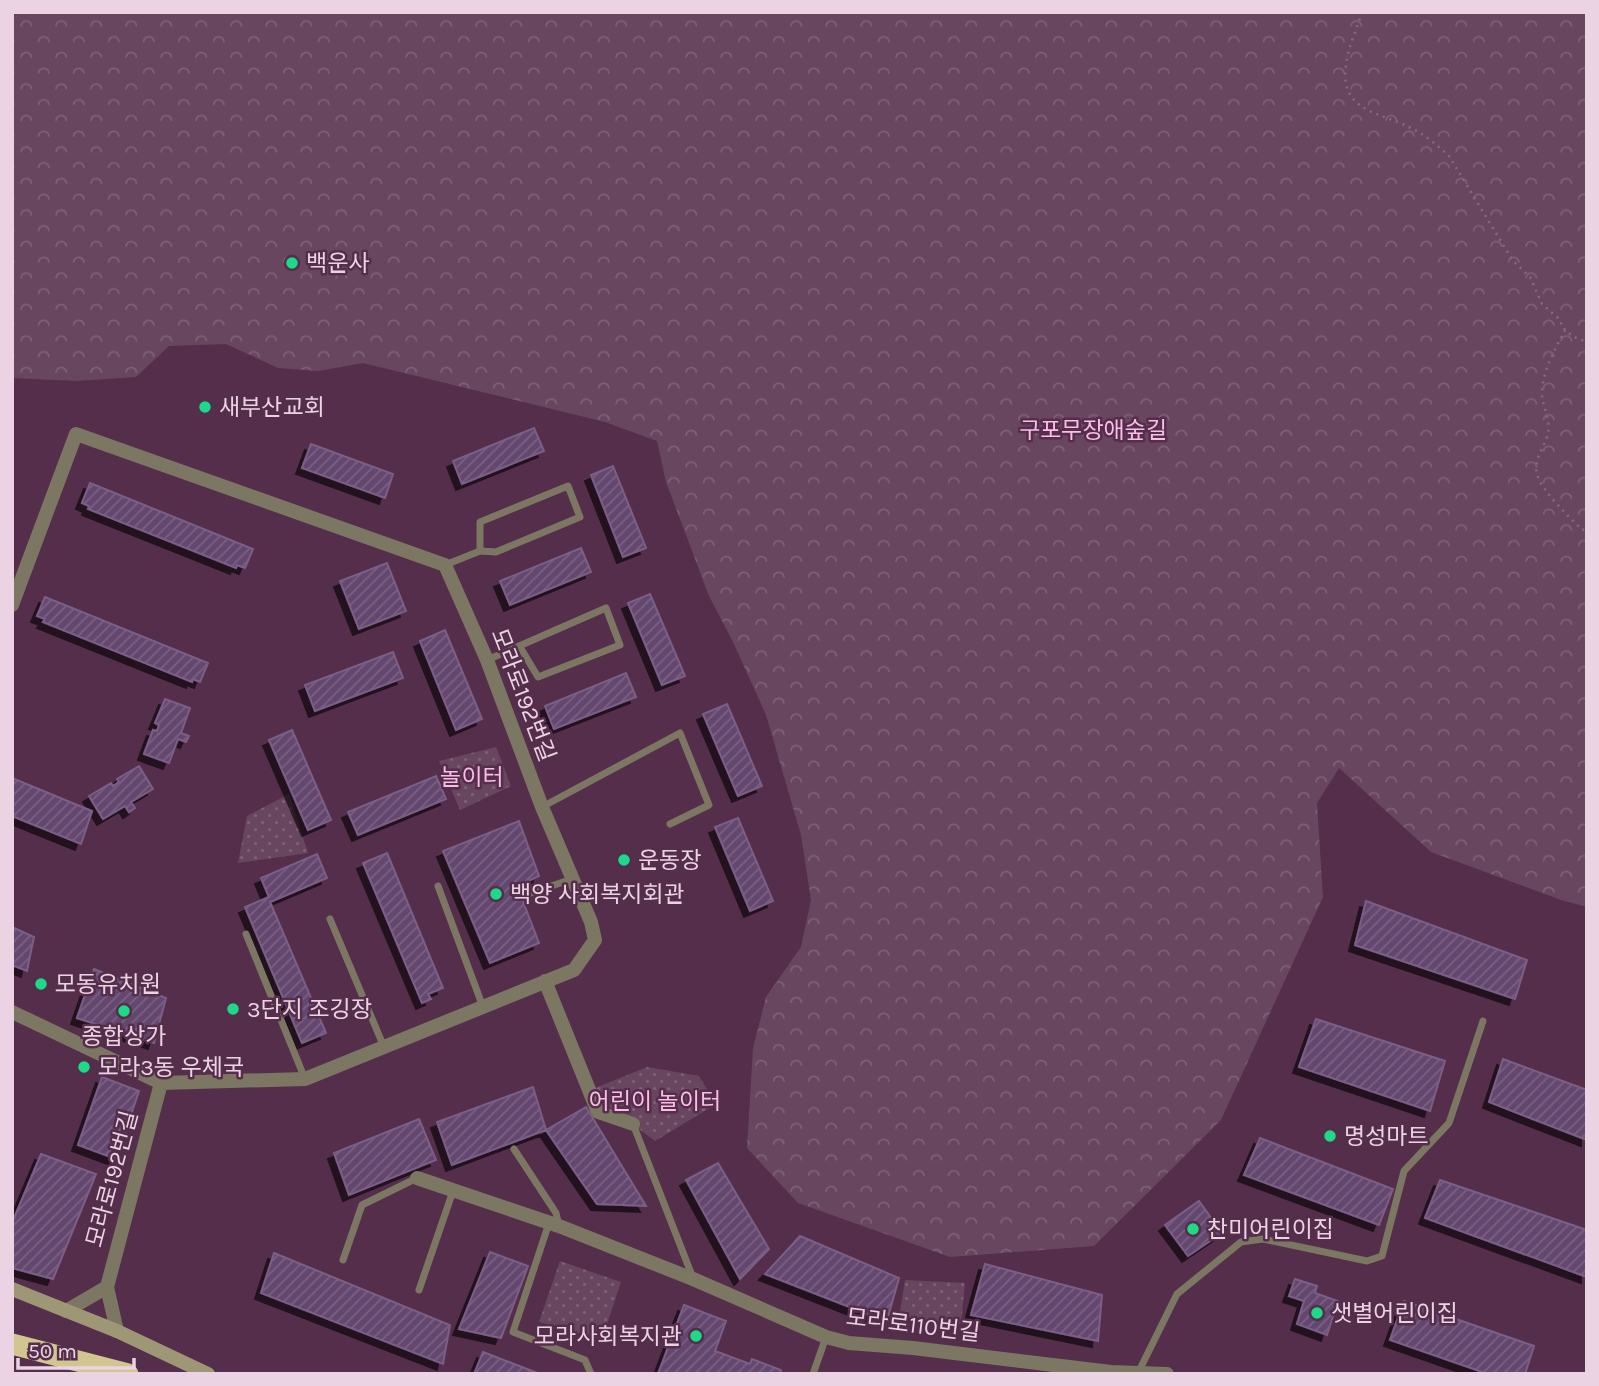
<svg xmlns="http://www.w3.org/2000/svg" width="1599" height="1386" font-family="Karla,'Noto Sans KR',sans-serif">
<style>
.green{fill:url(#green-dots)}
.forest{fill:url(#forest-crowns)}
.building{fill:url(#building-hatch);stroke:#7b5e86;stroke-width:2;filter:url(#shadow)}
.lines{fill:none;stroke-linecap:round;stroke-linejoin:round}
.path{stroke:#896880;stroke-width:2.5;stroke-dasharray:2 5;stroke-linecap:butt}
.lane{stroke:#7c7762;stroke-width:7}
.street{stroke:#7c7762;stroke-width:14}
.secondary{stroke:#9e9775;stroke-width:14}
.highway{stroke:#d1c590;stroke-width:21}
.poi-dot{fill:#1dd988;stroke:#542e4a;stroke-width:2.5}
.labels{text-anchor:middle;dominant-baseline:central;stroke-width:5;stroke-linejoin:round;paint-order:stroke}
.poi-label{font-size:23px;fill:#ecd3e4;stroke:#542e4a;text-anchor:start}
.park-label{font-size:23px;fill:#fbbce9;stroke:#542e4a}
.street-label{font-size:23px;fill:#ecd3e4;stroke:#542e4a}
</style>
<defs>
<pattern id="green-dots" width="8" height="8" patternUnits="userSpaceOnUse" patternTransform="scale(1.75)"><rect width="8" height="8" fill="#69465f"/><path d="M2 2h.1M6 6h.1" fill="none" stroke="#7f6076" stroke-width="1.8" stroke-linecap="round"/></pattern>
<pattern id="forest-crowns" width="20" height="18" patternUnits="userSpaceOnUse" patternTransform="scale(1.75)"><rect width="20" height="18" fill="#69465f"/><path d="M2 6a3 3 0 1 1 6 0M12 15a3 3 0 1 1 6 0" fill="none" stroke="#7f6076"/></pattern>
<pattern id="building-hatch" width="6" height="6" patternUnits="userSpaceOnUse" patternTransform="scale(1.75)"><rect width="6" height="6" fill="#64476e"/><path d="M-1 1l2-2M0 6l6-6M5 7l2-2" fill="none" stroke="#7a6183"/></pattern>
<filter id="shadow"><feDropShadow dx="-6" dy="6" stdDeviation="0" flood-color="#0009"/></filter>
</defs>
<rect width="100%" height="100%" fill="#542e4a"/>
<path class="green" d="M496 747 511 786 460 810 439 761Z
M289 794 308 853 238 863 247 816Z
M647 1067 699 1076 716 1104 655 1141 588 1091Z
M560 1261 621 1282 602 1339 539 1322Z
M905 1280 965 1283 961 1324 899 1318Z"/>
<path class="forest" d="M12 12H1587V907L1561 900 1431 852 1339 768 1317 803 1323 897 1221 1120 1094 1246 950 1257 798 1203 747 1148 753 1048 766 997 801 947 811 900 801 835 766 715 733 642 709 596 666 482 657 441 605 422 363 363 318 371 278 368 226 344 169 346 136 377 77 381 12 378Z"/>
<path class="building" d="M534 428 544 451 462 484 453 461Z
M311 444 393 474 385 498 302 468Z
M613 466 646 548 623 557 591 475Z
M90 483 253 549 245 568 237 565 236 568 88 509 89 506 82 503Z
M581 548 591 572 510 605 500 581Z
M387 563 406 611 359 629 340 581Z
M650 594 685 676 662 685 628 603Z
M45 597 208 663 200 682 193 679 192 682 43 622 45 619 37 616Z
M445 630 482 719 456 730 420 641Z
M393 652 403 678 315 711 305 685Z
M626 673 636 697 554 729 545 706Z
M165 699 190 708 181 733 189 736 186 742 178 739 169 763 144 754 153 730 157 731 159 725 155 723Z
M727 704 762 786 738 796 703 714Z
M292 730 331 820 308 830 269 740Z
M139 766 153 789 131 802 135 808 129 812 125 806 103 819 89 796 111 783 113 786 119 782 117 779Z
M436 776 446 799 358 835 348 812Z
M12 778 92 811 81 844 12 816Z
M738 818 773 901 750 911 715 827Z
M519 821 539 876 517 886 539 943 490 963 443 851Z
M387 853 443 988 428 994 431 999 422 1003 363 863Z
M317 854 327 878 270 902 326 1033 302 1043 245 907 269 897 261 878Z
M1366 901 1527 960 1515 999 1355 945Z
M12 927 34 937 27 971 12 965Z
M94 969 166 998 154 1043 77 1018Z
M1316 1019 1445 1061 1430 1111 1299 1067Z
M1503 1059 1587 1090V1140L1489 1102Z
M102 1077 139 1091 116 1159 78 1145Z
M533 1087 546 1130 452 1165 437 1122Z
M586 1107 646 1206 597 1204 546 1130Z
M419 1119 436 1160 349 1195 334 1153Z
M1260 1138 1393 1189 1379 1225 1244 1175Z
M41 1154 96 1174 53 1279 12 1268V1223Z
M718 1163 769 1249 740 1279 686 1180Z
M1440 1180 1587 1230V1277L1425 1218Z
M1199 1201 1222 1233 1188 1256 1165 1225Z
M800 1236 899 1278 888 1317H875L765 1274Z
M490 1252 528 1266 501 1338 459 1329Z
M274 1253 450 1325 443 1364 261 1293Z
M985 1264 1102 1295 1098 1341 971 1315Z
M1295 1279 1317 1286 1315 1293 1338 1301 1327 1335 1297 1324 1304 1301 1289 1296Z
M1404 1301 1534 1346 1525 1374H1488L1390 1340Z
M684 1305 726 1321 715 1351 750 1364 752 1359 781 1370 780 1374H658Z
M483 1352 540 1374H474Z"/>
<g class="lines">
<path class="path" d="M1362 12C1357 29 1348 47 1346 65 1339 111 1379 112 1409 127 1424 134 1437 145 1449 156L1513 261 1530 277 1542 304 1558 318 1565 330 1574 337 1587 342
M1565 330C1556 348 1543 370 1542 391 1541 405 1551 418 1548 433 1545 447 1533 459 1537 474 1542 492 1568 515 1581 529L1587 531"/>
<path class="lane" d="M445 565 480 551V522L568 486 580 517 496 552 480 551
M487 660 606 608 620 645 538 677 520 647
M542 807 680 733 709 805 670 824
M438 886 483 1007
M525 895 572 879
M330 919 384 1047
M246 934 305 1079
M633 1124 693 1278
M514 1149 556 1213 559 1226
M549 1223 513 1332 585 1360 591 1374
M343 1260 362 1205 417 1178
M419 1290 453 1191
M1138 1373 1177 1294 1241 1242 1263 1239 1367 1261 1382 1256 1404 1171 1449 1123 1483 1021
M813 1374 826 1337"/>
<path class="street" d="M12 605 76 434 445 565 487 660 542 807 591 922 595 940 574 970 305 1079 161 1083 12 1012
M545 981 598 1112 633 1124
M417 1178 559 1226 693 1279 826 1337 849 1343 913 1348 1111 1372 1167 1374
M66 1311 107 1287
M117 1331 107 1287 161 1083"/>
<path class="secondary" d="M12 1289 117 1331 208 1374"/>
<path class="highway" d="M12 1344 128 1374"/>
</g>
<g class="poi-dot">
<circle cx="292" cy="263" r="7"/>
<circle cx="205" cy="407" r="7"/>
<circle cx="624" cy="860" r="7"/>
<circle cx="496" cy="894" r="7"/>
<circle cx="41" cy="984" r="7"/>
<circle cx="233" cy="1009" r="7"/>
<circle cx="124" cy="1011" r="7"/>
<circle cx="84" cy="1067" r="7"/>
<circle cx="1330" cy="1136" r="7"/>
<circle cx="1193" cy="1229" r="7"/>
<circle cx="1317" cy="1313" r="7"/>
<circle cx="696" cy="1336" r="7"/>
</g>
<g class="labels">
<g class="poi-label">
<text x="306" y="263">백운사</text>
<text x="219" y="407">새부산교회</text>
<text x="638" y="860">운동장</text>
<text x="510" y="894">백양 사회복지회관</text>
<text x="55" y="984">모동유치원</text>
<text x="247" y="1009">3단지 조깅장</text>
<text x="124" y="1036" text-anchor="middle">종합상가</text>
<text x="98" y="1067">모라3동 우체국</text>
<text x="1344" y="1136">명성마트</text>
<text x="1207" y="1229">찬미어린이집</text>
<text x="1331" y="1313">샛별어린이집</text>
<text x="682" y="1336" text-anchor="end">모라사회복지관</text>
</g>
<g class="park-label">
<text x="1093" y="430">구포무장애숲길</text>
<text x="472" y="777">놀이터</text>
<text x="655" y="1101">어린이 놀이터</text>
</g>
<g class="street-label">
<text transform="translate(523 695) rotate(69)">모라로192번길</text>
<text transform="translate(112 1179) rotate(-75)">모라로192번길</text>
<text transform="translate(913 1325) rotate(7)">모라로110번길</text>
</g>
</g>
<rect width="1599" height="1386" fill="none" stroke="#ecd3e4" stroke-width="28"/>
<path d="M18 1358v10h116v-10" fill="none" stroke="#ecd3e4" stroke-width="3.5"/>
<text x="28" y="1358" font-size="21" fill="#ecd3e4" stroke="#542e4a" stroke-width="5" paint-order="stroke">50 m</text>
</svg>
